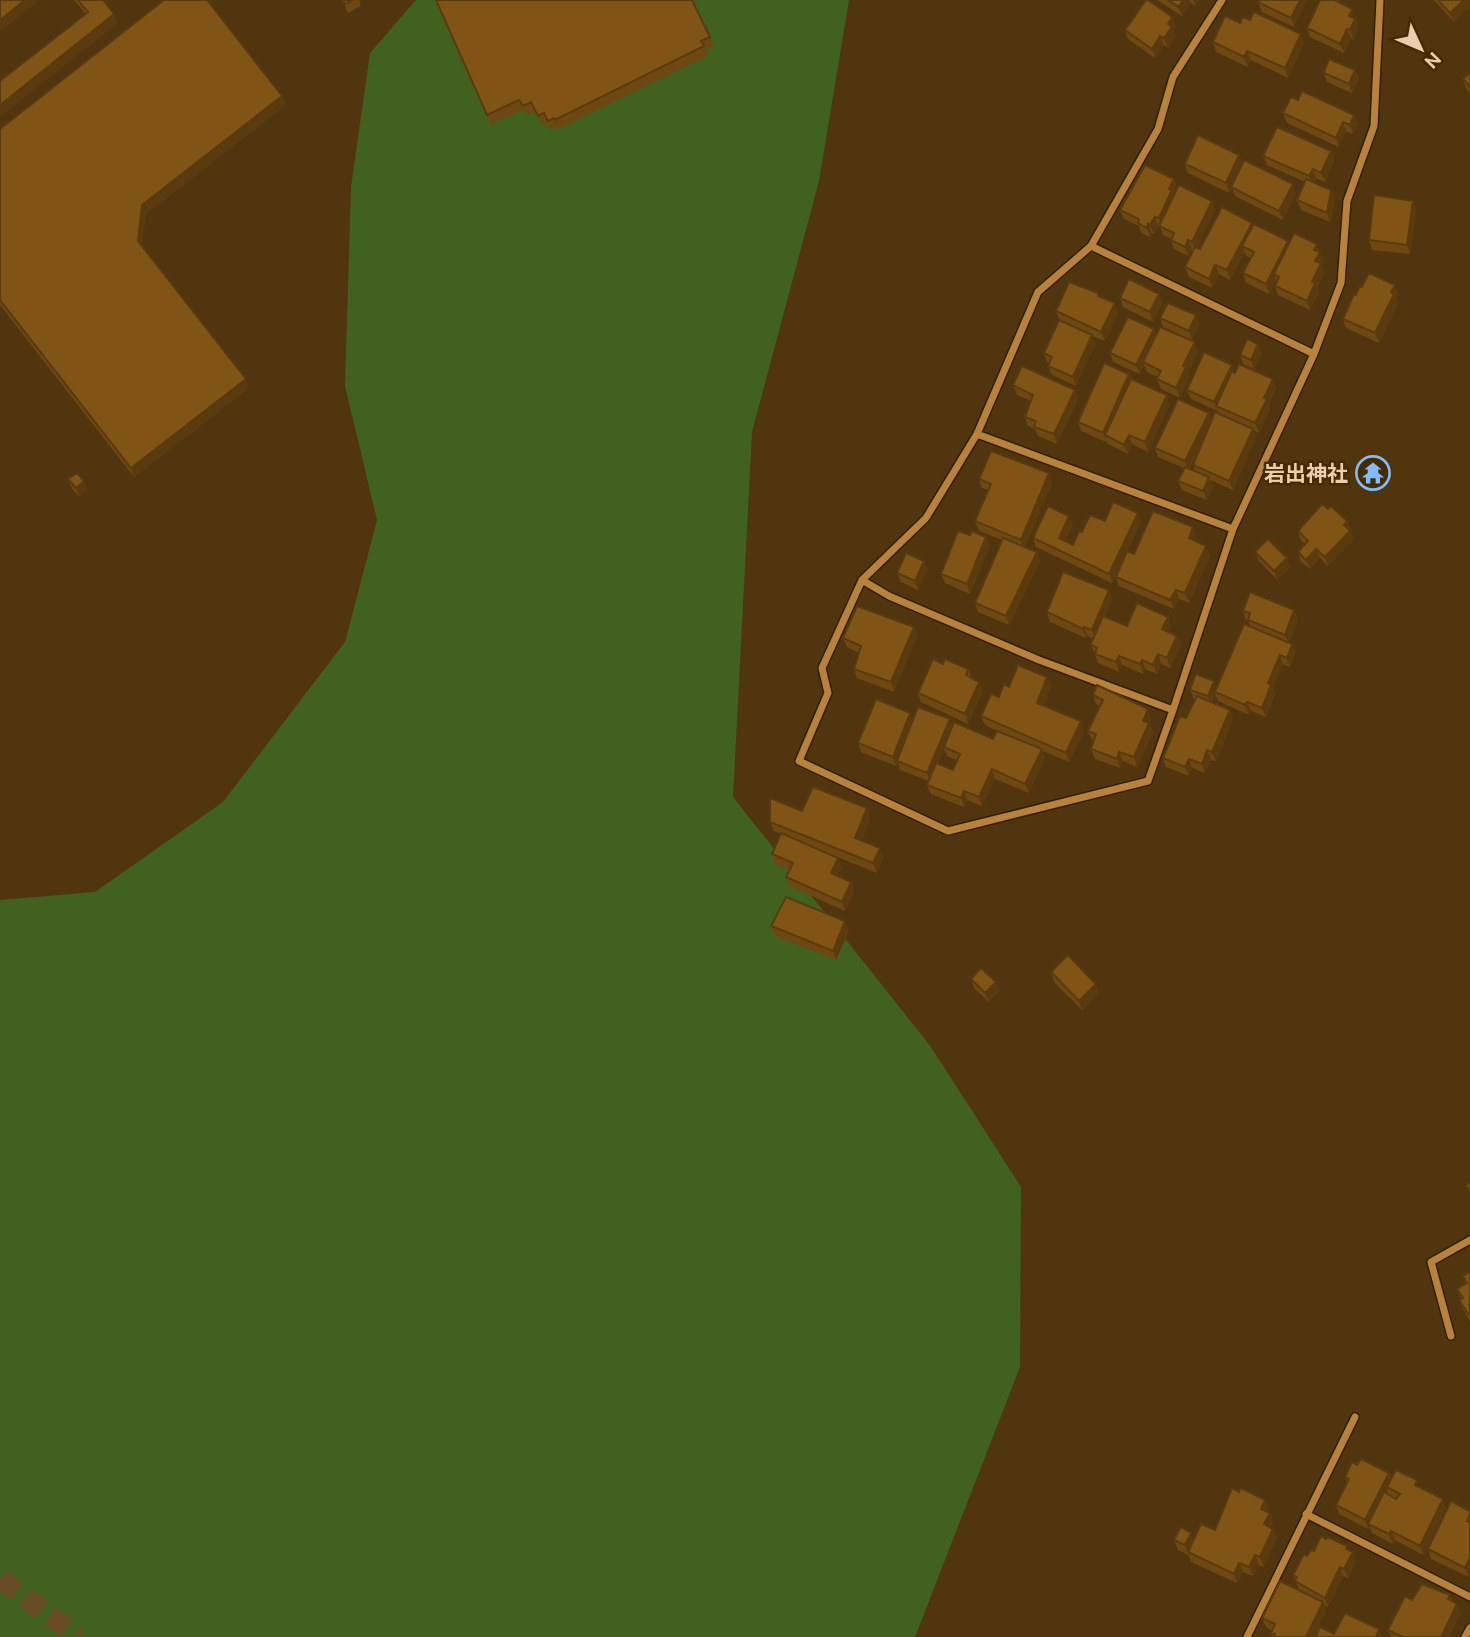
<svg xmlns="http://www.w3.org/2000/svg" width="1470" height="1637" font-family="Ubuntu,'Noto Sans JP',sans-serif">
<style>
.green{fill:#41621e}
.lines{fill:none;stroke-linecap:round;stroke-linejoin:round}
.highway-tunnel{stroke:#684c26;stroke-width:21;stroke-dasharray:21 10;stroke-linecap:butt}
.street-casing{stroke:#301f08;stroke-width:10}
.street{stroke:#b8823a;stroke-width:7}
.wall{fill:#6e4812;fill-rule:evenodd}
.shaded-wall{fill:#5a3b0f}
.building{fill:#805415;stroke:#5a3b0f;stroke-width:2}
.labels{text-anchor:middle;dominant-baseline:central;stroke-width:5;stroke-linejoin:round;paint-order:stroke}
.poi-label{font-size:21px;font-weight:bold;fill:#ebcead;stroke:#462b02;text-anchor:end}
</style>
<rect width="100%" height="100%" fill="#51350e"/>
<path class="green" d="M416 0H849L819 181 752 432 733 797 931 1047 1021 1187 1020 1367 915 1637H0V900L95 892 223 802 345 642 377 520 345 386 351 187 370 53Z"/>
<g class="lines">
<path class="highway-tunnel" d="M0 1579 79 1637"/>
<g class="street-casing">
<path id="street" d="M1222 0 1173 77 1158 129 1091 246 1038 292 977 434 926 518 862 580 889 596 1039 660 1173 710 1233 529 1314 354 1341 283 1347 201 1374 126 1380 0
M1091 246 1314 354
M977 434 1233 529
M862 580 822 668 828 693 799 761 948 831 1148 781 1173 710
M1451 1336 1431 1262 1470 1240
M1306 1514 1470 1597
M1247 1637 1355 1417
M1465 1637 1470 1628"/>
</g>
<use href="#street" class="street"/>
</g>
<path class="wall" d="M74 0H103L114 14 117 24 86 14Z
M342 0H359L361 6 348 13Z
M436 0H692L710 37 714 46 705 50 707 56 558 129 557 127 551 130 547 123 542 125 535 112 527 115 523 109 491 124Z
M1157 0H1199L1195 6 1191 3 1182 16Z
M1260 0H1307L1294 27 1262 12 1258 2Z
M1338 0 1340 3 1355 18 1358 28 1353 40 1351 38 1344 53 1310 37 1307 28Z
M1434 0H1470V7L1454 22Z
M1240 23 1304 43 1288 78 1251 60 1248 67 1216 52 1213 42Z
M1176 26 1173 30 1176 36 1168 48 1164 45 1155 58 1128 39 1125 30Z
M1355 70 1359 79 1352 93 1327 82 1324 73Z
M1470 73V93L1466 88 1463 79Z
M1298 100 1358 124 1353 134 1346 131 1339 147 1287 123 1283 113Z
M286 105 146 214 141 246 249 388 134 477 0 305V129Z
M1331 151 1334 160 1325 182 1316 178 1314 182 1331 190 1335 199 1330 222 1301 210 1297 200 1305 182 1267 165 1263 156Z
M1185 164H1243L1296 193 1283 220 1235 196 1232 188 1229 193 1188 173Z
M1174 179 1177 189 1212 201 1215 210 1197 248 1200 249 1253 226 1288 241 1289 243 1317 244 1323 261 1321 265 1324 273 1317 288 1319 293 1310 310 1278 295 1275 286 1276 280 1269 294 1246 283 1243 273 1251 258 1246 256 1245 252 1230 280 1219 274 1212 288 1189 277 1185 267 1193 251 1192 250 1188 256 1174 249 1171 239 1163 235 1160 227 1158 226 1154 234 1152 233 1150 237 1141 233 1139 226 1124 219 1120 210Z
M1413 201 1416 210 1410 254 1372 250 1369 240Z
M1395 285 1398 294 1396 298 1398 303 1379 343 1346 328 1343 319 1356 295 1362 287Z
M1159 294 1162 303 1153 322 1123 307 1120 298Z
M1100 296 1118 313 1105 341 1092 336 1095 344 1076 386 1052 375 1048 366 1049 364 1047 362 1044 353 1059 320 1056 311Z
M1160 318 1200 324 1192 340 1163 327Z
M1154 329 1156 335 1198 352 1188 373 1189 377 1180 398 1161 389 1157 379 1158 377 1147 372 1144 365 1140 374 1113 362 1110 353Z
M1262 354 1254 369 1243 364 1240 355Z
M1235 372 1276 388 1269 404 1270 408 1259 433 1253 430 1256 438 1233 490 1210 480 1213 487 1207 500 1182 490 1178 481 1184 468 1158 457 1155 448 1209 413 1211 420 1219 414 1218 411 1191 399 1187 390ZM1204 439 1193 465 1195 471 1189 469Z
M1129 374 1131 380 1170 405 1148 452 1132 444 1128 454 1108 444 1107 441 1106 442 1081 431 1078 422Z
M1013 385 1075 390 1078 399 1057 444 1038 436 1035 429 1028 426 1025 417 1031 401 1017 395Z
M1049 473 1052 483 1025 547 1037 552 1040 561 1009 625 978 612 975 603 1002 540 979 531 975 521 988 490 982 488 979 479Z
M68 479 87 490 79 497 72 488Z
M1328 509 1347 521 1353 540 1328 566 1320 558 1310 569 1301 562 1298 552 1305 544 1301 540 1298 531Z
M1105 521 1141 522 1127 551 1134 554 1193 527 1196 536 1195 541 1206 546 1210 556 1189 603 1179 599 1174 609 1119 586 1116 577 1123 560 1112 583 1036 547 1033 538 1073 525 1065 541 1073 545Z
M986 537 990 546 970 594 945 583 941 574Z
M1255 552 1290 567 1277 580 1259 561Z
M924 561 927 570 918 590 901 582 897 573Z
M1109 590 1112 599 1105 617 1127 626 1168 617 1171 626 1168 632 1177 636 1181 645 1170 668 1161 664 1157 674 1145 669 1143 674 1122 665 1119 672 1098 663 1091 644 1094 639 1087 636 1086 638 1050 622 1047 612Z
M1294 610 1298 619 1289 643 1292 644 1295 654 1290 667 1283 664 1273 688 1275 694 1266 717 1251 711 1249 715 1218 701 1215 694 1212 702 1230 710 1233 719 1216 761 1211 760 1205 773 1192 768 1189 776 1166 767 1163 758 1186 718 1195 699H1194L1190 690 1216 688 1251 627 1248 621 1246 620 1243 611Z
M914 627 917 636 894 692 857 678 854 669 859 653 847 647 843 638Z
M943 664 968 669 972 678 983 691 968 724 921 702 918 693Z
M1047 677 1051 686 1043 706 1081 721 1084 731 1069 762 1043 751 1045 758 1029 793 995 779 982 806 967 800 964 807 931 794 927 785 929 781 900 770 898 762 896 766 861 752 858 743 913 721 950 719 952 726 993 739 997 731 985 725 981 716 1009 687ZM944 749 947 756 957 760 953 770 938 764Z
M1093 695 1151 718 1149 723 1153 733 1137 767 1123 761 1120 768 1095 759 1091 749 1094 741 1092 740 1088 731 1100 706 1096 704Z
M867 808 870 818 862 840 880 848 883 857 877 873 830 854 842 867 837 876 851 882 854 891 845 911 789 886 786 877 790 870 775 864 772 854 781 834 774 831 770 822 802 811Z
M771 926 849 930 836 960 775 936Z
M1051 972 1096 984 1099 993 1082 1010 1054 982Z
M971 979 996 982 999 991 989 1002 974 988Z
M1470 1272V1322L1463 1309 1459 1300 1461 1299 1457 1289 1465 1284 1463 1276Z
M1357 1465 1389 1473 1391 1479 1420 1488 1446 1508 1423 1555 1395 1540 1393 1544 1372 1533 1370 1527 1368 1529 1339 1514 1336 1505 1347 1483 1345 1477Z
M1239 1492 1265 1500 1268 1509 1267 1512 1270 1513 1273 1522 1270 1527 1273 1529 1277 1538 1264 1567 1259 1565 1253 1576 1243 1572 1237 1583 1191 1562 1188 1554V1555L1178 1550 1174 1540H1194L1215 1530Z
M1470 1511V1574L1469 1577 1431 1559 1428 1549Z
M1348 1550 1356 1561 1348 1578 1343 1576 1328 1607 1324 1605 1326 1611 1314 1637H1273L1271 1633 1272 1631 1266 1627 1262 1618 1299 1590 1293 1575 1307 1556 1314 1551Z
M1450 1595 1452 1601 1461 1613 1449 1637H1391L1388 1630 1412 1600Z"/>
<path class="shaded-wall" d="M25 0H40L0 32V20Z
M1183 0H1190L1191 3 1182 16 1179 7Z
M1193 0H1199L1195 6Z
M1300 0H1307L1294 27 1291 18Z
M1464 0H1470V7L1454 22 1450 13Z
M1352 9 1355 18 1352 25 1349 16Z
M114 14 117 24 0 117V105Z
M1172 17 1176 26 1173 30 1176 36 1168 48 1164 38 1168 24Z
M1355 19 1358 28 1353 40 1350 30Z
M1347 29 1351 38 1344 53 1340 44Z
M1301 34 1304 43 1288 78 1285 68Z
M1160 36 1164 45 1155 58 1152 49Z
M1247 51 1251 60 1248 67 1244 57Z
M1355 70 1359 79 1352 93 1349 84Z
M282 96 286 105 146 214 141 250 138 241 142 205Z
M1354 115 1358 124 1353 134 1350 125Z
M1343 122 1346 131 1339 147 1336 138Z
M1331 151 1334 160 1325 182 1321 173Z
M1239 155 1243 164 1229 193 1226 183Z
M1313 169 1316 178 1312 186 1309 176Z
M1174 179 1177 189 1162 228 1159 218Z
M1293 184 1296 193 1283 220 1279 211Z
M1331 190 1335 199 1330 222 1327 213Z
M1212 201 1215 210 1195 252 1192 242Z
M1413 201 1416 210 1410 254 1407 245Z
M1155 217 1158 226 1154 234 1150 225Z
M1252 223 1255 232 1242 246 1245 252 1230 280 1227 270Z
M1148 224 1152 233 1150 237 1147 228Z
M1188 240 1192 250 1188 256 1185 247Z
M1288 241 1291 250 1274 274 1276 280 1269 294 1266 284Z
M1317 244 1323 261 1321 265 1324 273 1317 288 1319 293 1310 310 1307 301 1312 282 1315 261 1314 250Z
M1215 265 1219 274 1212 288 1209 279Z
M1395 285 1398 294 1396 298 1398 303 1379 343 1375 333Z
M1159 294 1162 303 1153 322 1150 312Z
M1115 303 1118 313 1105 341 1101 332Z
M1196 315 1200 324 1192 340 1189 331Z
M1154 329 1157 338 1143 362 1144 365 1140 374 1136 365Z
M1092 335 1095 344 1076 386 1073 377Z
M1195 342 1198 352 1188 373 1189 377 1180 398 1176 388 1183 366Z
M1258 344 1262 354 1254 369 1251 360Z
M1232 365 1235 374 1216 406 1218 411 1214 402Z
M1129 374 1132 384 1105 435 1106 442 1103 433Z
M246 379 249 388 134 477 131 468Z
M1273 379 1276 388 1269 404 1270 408 1259 433 1255 423 1264 398Z
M1075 390 1078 399 1057 444 1054 434Z
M1167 395 1170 405 1148 452 1145 442Z
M1209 413 1212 422 1188 470 1185 461Z
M1253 429 1256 438 1233 490 1229 481Z
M1129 435 1132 444 1128 454 1124 445Z
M1049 473 1052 483 1024 550 1021 540Z
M1209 477 1213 487 1207 500 1203 491Z
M84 481 87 490 79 497 76 488Z
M1138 513 1141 522 1112 583 1109 574Z
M1069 516 1073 525 1062 547 1059 538Z
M1347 521 1353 540 1328 566 1325 557 1344 525Z
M1193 527 1196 536 1192 548 1189 538Z
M986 537 990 546 970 594 967 584Z
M1206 546 1210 556 1189 603 1185 593Z
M1316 549 1320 558 1310 569 1306 560Z
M1037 552 1040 561 1009 625 1006 616Z
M1287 558 1290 567 1277 580 1274 571Z
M924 561 927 570 918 590 915 581Z
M1109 590 1112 599 1096 639 1092 630Z
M1176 590 1179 599 1174 609 1170 600Z
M1294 610 1298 619 1289 644 1285 635Z
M1168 617 1171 626 1165 638 1162 629Z
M914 627 917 636 894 692 891 682Z
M1084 627 1087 636 1086 638 1083 629Z
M1177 636 1181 645 1170 668 1167 658Z
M1292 644 1295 654 1290 667 1287 658Z
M1158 654 1161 664 1157 674 1153 665Z
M1280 655 1283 664 1273 688 1275 694 1266 717 1262 708 1268 683Z
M1119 656 1122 665 1119 672 1116 662Z
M1142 660 1145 669 1143 674 1140 664Z
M1047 677 1051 686 1040 712 1037 703Z
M1214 681 1217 691 1215 692V694L1211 706 1208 696Z
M979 682 983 691 968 724 965 714Z
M1247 702 1251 711 1249 715 1245 705Z
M1148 709 1151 718 1148 727 1149 723 1153 733 1137 767 1134 757 1143 721Z
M1230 710 1233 719 1216 761 1212 752Z
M910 713 913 722 896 766 893 757Z
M950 719 953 729 944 747V749L931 782 927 773Z
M1081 721 1084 731 1069 762 1066 753Z
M1042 749 1045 758 1029 793 1025 784Z
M1207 750 1211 760 1205 773 1202 764Z
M1119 752 1123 761 1120 768 1117 759Z
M1189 759 1192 768 1189 776 1185 767Z
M992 769 995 779 982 806 979 797Z
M964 791 967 800 964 807 961 798Z
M867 808 870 818 859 847 855 838Z
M880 848 883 857 877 873 873 863Z
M838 858 842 867 834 882 831 873Z
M851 882 854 891 845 911 842 902Z
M845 921 849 930 836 960 833 951Z
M996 982 999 991 989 1002 985 993Z
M1096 984 1099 993 1082 1010 1079 1001Z
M1389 1473 1392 1482 1387 1487 1388 1490 1371 1525 1368 1524 1370 1527 1368 1529 1365 1520Z
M1443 1499 1446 1508 1423 1555 1420 1546Z
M1265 1500 1268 1509 1264 1518 1261 1509Z
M1270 1513 1273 1522 1267 1533 1264 1524Z
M1273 1529 1277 1538 1264 1567 1260 1557Z
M1391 1531 1395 1540 1393 1544 1389 1534Z
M1191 1533 1194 1542 1188 1555 1185 1545Z
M1353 1552 1356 1561 1348 1578 1344 1569Z
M1255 1555 1259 1565 1253 1576 1249 1567Z
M1470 1558V1574L1469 1577 1465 1568Z
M1239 1563 1243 1572 1237 1583 1234 1574Z
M1340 1567 1343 1576 1328 1607 1325 1598Z
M1323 1602 1326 1611 1314 1637H1306Z
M1457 1604 1461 1613 1449 1637H1441Z
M1379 1629 1382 1637H1376Z"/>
<path class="building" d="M0 0H25L0 20Z
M78 0H103L114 14 0 105V81L88 12Z
M164 0H207L282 96 142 205 138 241 246 379 131 468 0 300V129Z
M343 0H352L345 4Z
M436 0H692L710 37 701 41 704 46 555 120 554 118 548 121 544 113 538 116 531 102 523 106 519 100 487 115Z
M1146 0H1148L1172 17 1168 24 1172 27 1164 38 1160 36 1152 49 1125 30Z
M1168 0H1183L1179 7Z
M1260 0H1300L1291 18 1258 2Z
M1320 0H1336V1L1352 9 1349 16 1355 19 1350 30 1347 29 1340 44 1307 28Z
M1438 0H1464L1450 13Z
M1254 12 1301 34 1285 68 1247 51 1244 57 1213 42 1225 16 1240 23 1243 17 1250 20Z
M1329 59 1355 70 1349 84 1324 73Z
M1470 73V87L1463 79Z
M1302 91 1354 115 1350 125 1343 122 1336 138 1283 113 1291 97 1298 100Z
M1277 127 1331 151 1321 173 1313 169 1309 176 1263 156Z
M1198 135 1239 155 1226 183 1185 164Z
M1244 160 1293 184 1279 211 1231 187Z
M1145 165 1174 179 1169 189 1172 190 1159 218 1155 217 1150 225 1148 224 1147 228 1138 223 1139 219 1120 210Z
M1306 179 1331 190 1327 213 1297 200Z
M1179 185 1212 201 1192 242 1188 240 1185 247 1171 240 1174 233 1159 226Z
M1374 195 1413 201 1407 245 1369 240Z
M1222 207 1252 223 1227 270 1215 265 1209 279 1185 267 1195 247 1200 249Z
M1254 224 1288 241 1266 284 1243 273 1254 252 1242 246Z
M1294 233 1317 244 1314 250 1320 252 1315 261 1321 263 1312 282 1315 283 1307 301 1275 286 1279 277 1274 274Z
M1369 273 1395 285 1391 292 1394 294 1375 333 1343 319 1354 294 1356 295 1359 287H1362Z
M1129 279 1159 294 1150 312 1120 298Z
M1069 282 1098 293V296L1115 303 1101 332 1056 311Z
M1168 303 1196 315 1189 331 1160 318Z
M1128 317 1154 329 1136 365 1110 353Z
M1059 320 1092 335 1073 377 1048 366 1052 357 1044 353Z
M1160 327 1195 342 1183 366 1186 367 1176 388 1157 379 1161 371 1143 362Z
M1247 339 1258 344 1251 360 1240 355Z
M1204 352 1232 365 1214 402 1187 390Z
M1104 363 1129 374 1103 433 1078 422Z
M1239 364 1273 379 1264 398 1267 399 1255 423 1216 406 1232 371 1235 373Z
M1022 366 1075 390 1054 434 1034 427 1036 421 1025 417 1033 395 1013 385Z
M1131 379 1167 395 1145 442 1129 435 1124 445 1105 435Z
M1178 399 1209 413 1185 461 1155 448Z
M1215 412 1253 429 1229 481 1193 465Z
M991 451 1049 473 1021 540 975 521 991 484 979 479Z
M1185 467 1209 477 1203 491 1178 481Z
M77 473 84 481 76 488 68 479Z
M1113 502 1138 513 1109 574 1033 538 1048 506 1069 516 1059 538 1073 545 1079 531 1082 532 1090 515 1105 521Z
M1322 504 1328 509 1331 506 1347 521 1344 525 1350 531 1325 557 1316 549 1306 560 1298 552 1308 541 1298 531Z
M1153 511 1193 527 1189 538 1206 546 1185 593 1176 590 1170 600 1116 577 1127 551 1134 554Z
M958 531 970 535 972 531 986 537 967 584 941 574Z
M1003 538 1037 552 1006 616 975 603Z
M1268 539 1287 558 1274 571 1255 552Z
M906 553 924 561 915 581 897 573Z
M1063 572 1109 590 1092 630 1084 627 1083 629 1047 612Z
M1250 592 1294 610 1285 635 1248 620 1250 613 1243 611Z
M1137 603 1168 617 1162 629 1177 636 1167 658 1158 654 1153 665 1142 660 1140 664 1119 656 1116 662 1095 654 1097 648 1091 644 1103 616 1127 626Z
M857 606 914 627 891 682 854 669 861 646 843 638Z
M1244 624 1292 644 1287 658 1280 655 1268 683 1271 685 1262 708 1247 702 1245 705 1215 692Z
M933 659 943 664 945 659 968 669 966 675 979 682 965 714 918 693Z
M1018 665 1047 677 1037 703 1081 721 1066 753 981 716 991 694 999 697 1004 684 1009 687Z
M1196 674 1214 681 1208 696 1190 690Z
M1097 685 1148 709 1143 721 1149 723 1134 757 1119 752 1117 759 1091 749 1096 734 1088 731 1103 700 1093 695Z
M1197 696 1230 710 1212 752 1207 750 1202 764 1189 759 1185 767 1163 758 1180 716 1186 718Z
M876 699 910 713 893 757 858 743Z
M918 707 950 719 927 773 897 761Z
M954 722 993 739 997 731 1042 749 1025 784 992 769 979 797 964 791 961 798 927 785 936 763 953 770 960 754 944 747Z
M813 787 867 808 855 838 880 848 873 863 770 822V798L802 811Z
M781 833 838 858 831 873 851 882 842 902 786 877 793 863 772 854Z
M786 897 845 921 833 951 771 926Z
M1068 955 1096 984 1079 1001 1051 972Z
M981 968 996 982 985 993 971 979Z
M1470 1182V1192L1466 1185Z
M1470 1272V1313L1468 1314 1459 1300 1463 1298 1457 1289 1467 1283 1463 1276Z
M1361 1459 1389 1473 1365 1520 1336 1505 1349 1479 1345 1477 1352 1462 1357 1465Z
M1396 1470 1417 1480 1415 1485 1443 1499 1420 1546 1391 1531 1389 1534 1368 1524 1384 1492 1396 1499 1400 1494 1387 1487Z
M1232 1488 1239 1492 1241 1488 1265 1500 1261 1509 1270 1513 1264 1524 1273 1529 1260 1557 1255 1555 1249 1567 1239 1563 1234 1574 1188 1552 1201 1524 1215 1530Z
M1451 1501 1470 1511V1514L1467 1521 1470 1522V1558L1465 1568 1428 1549Z
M1181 1527 1191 1533 1185 1545 1174 1540Z
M1321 1536 1326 1539 1328 1537 1347 1546 1346 1549 1353 1552 1344 1569 1340 1567 1325 1598 1295 1581 1297 1577 1293 1575 1304 1554 1307 1556 1311 1550 1314 1551Z
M1280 1581 1323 1602 1306 1637H1274L1275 1634 1271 1633 1275 1624 1262 1618Z
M1422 1584 1450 1595 1448 1599 1457 1604 1441 1637H1403L1388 1630 1405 1596 1412 1600Z
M1345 1613 1379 1629 1376 1637H1316L1320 1627 1334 1634Z"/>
<defs>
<g id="temple-ring" transform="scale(1.75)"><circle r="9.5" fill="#462b02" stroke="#82bcfa" stroke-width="1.5"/><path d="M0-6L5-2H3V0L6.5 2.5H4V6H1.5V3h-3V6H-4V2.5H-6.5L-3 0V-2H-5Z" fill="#82bcfa"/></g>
</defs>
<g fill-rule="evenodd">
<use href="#temple-ring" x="1373" y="473"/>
</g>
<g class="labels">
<g class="poi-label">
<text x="1348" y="473">岩出神社</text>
</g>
</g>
<g transform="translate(1421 49) rotate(134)" stroke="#462b02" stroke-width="5" paint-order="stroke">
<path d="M0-5L12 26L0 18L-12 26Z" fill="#ebcead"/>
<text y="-10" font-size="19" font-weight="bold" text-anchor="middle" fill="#ebcead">N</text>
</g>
</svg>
